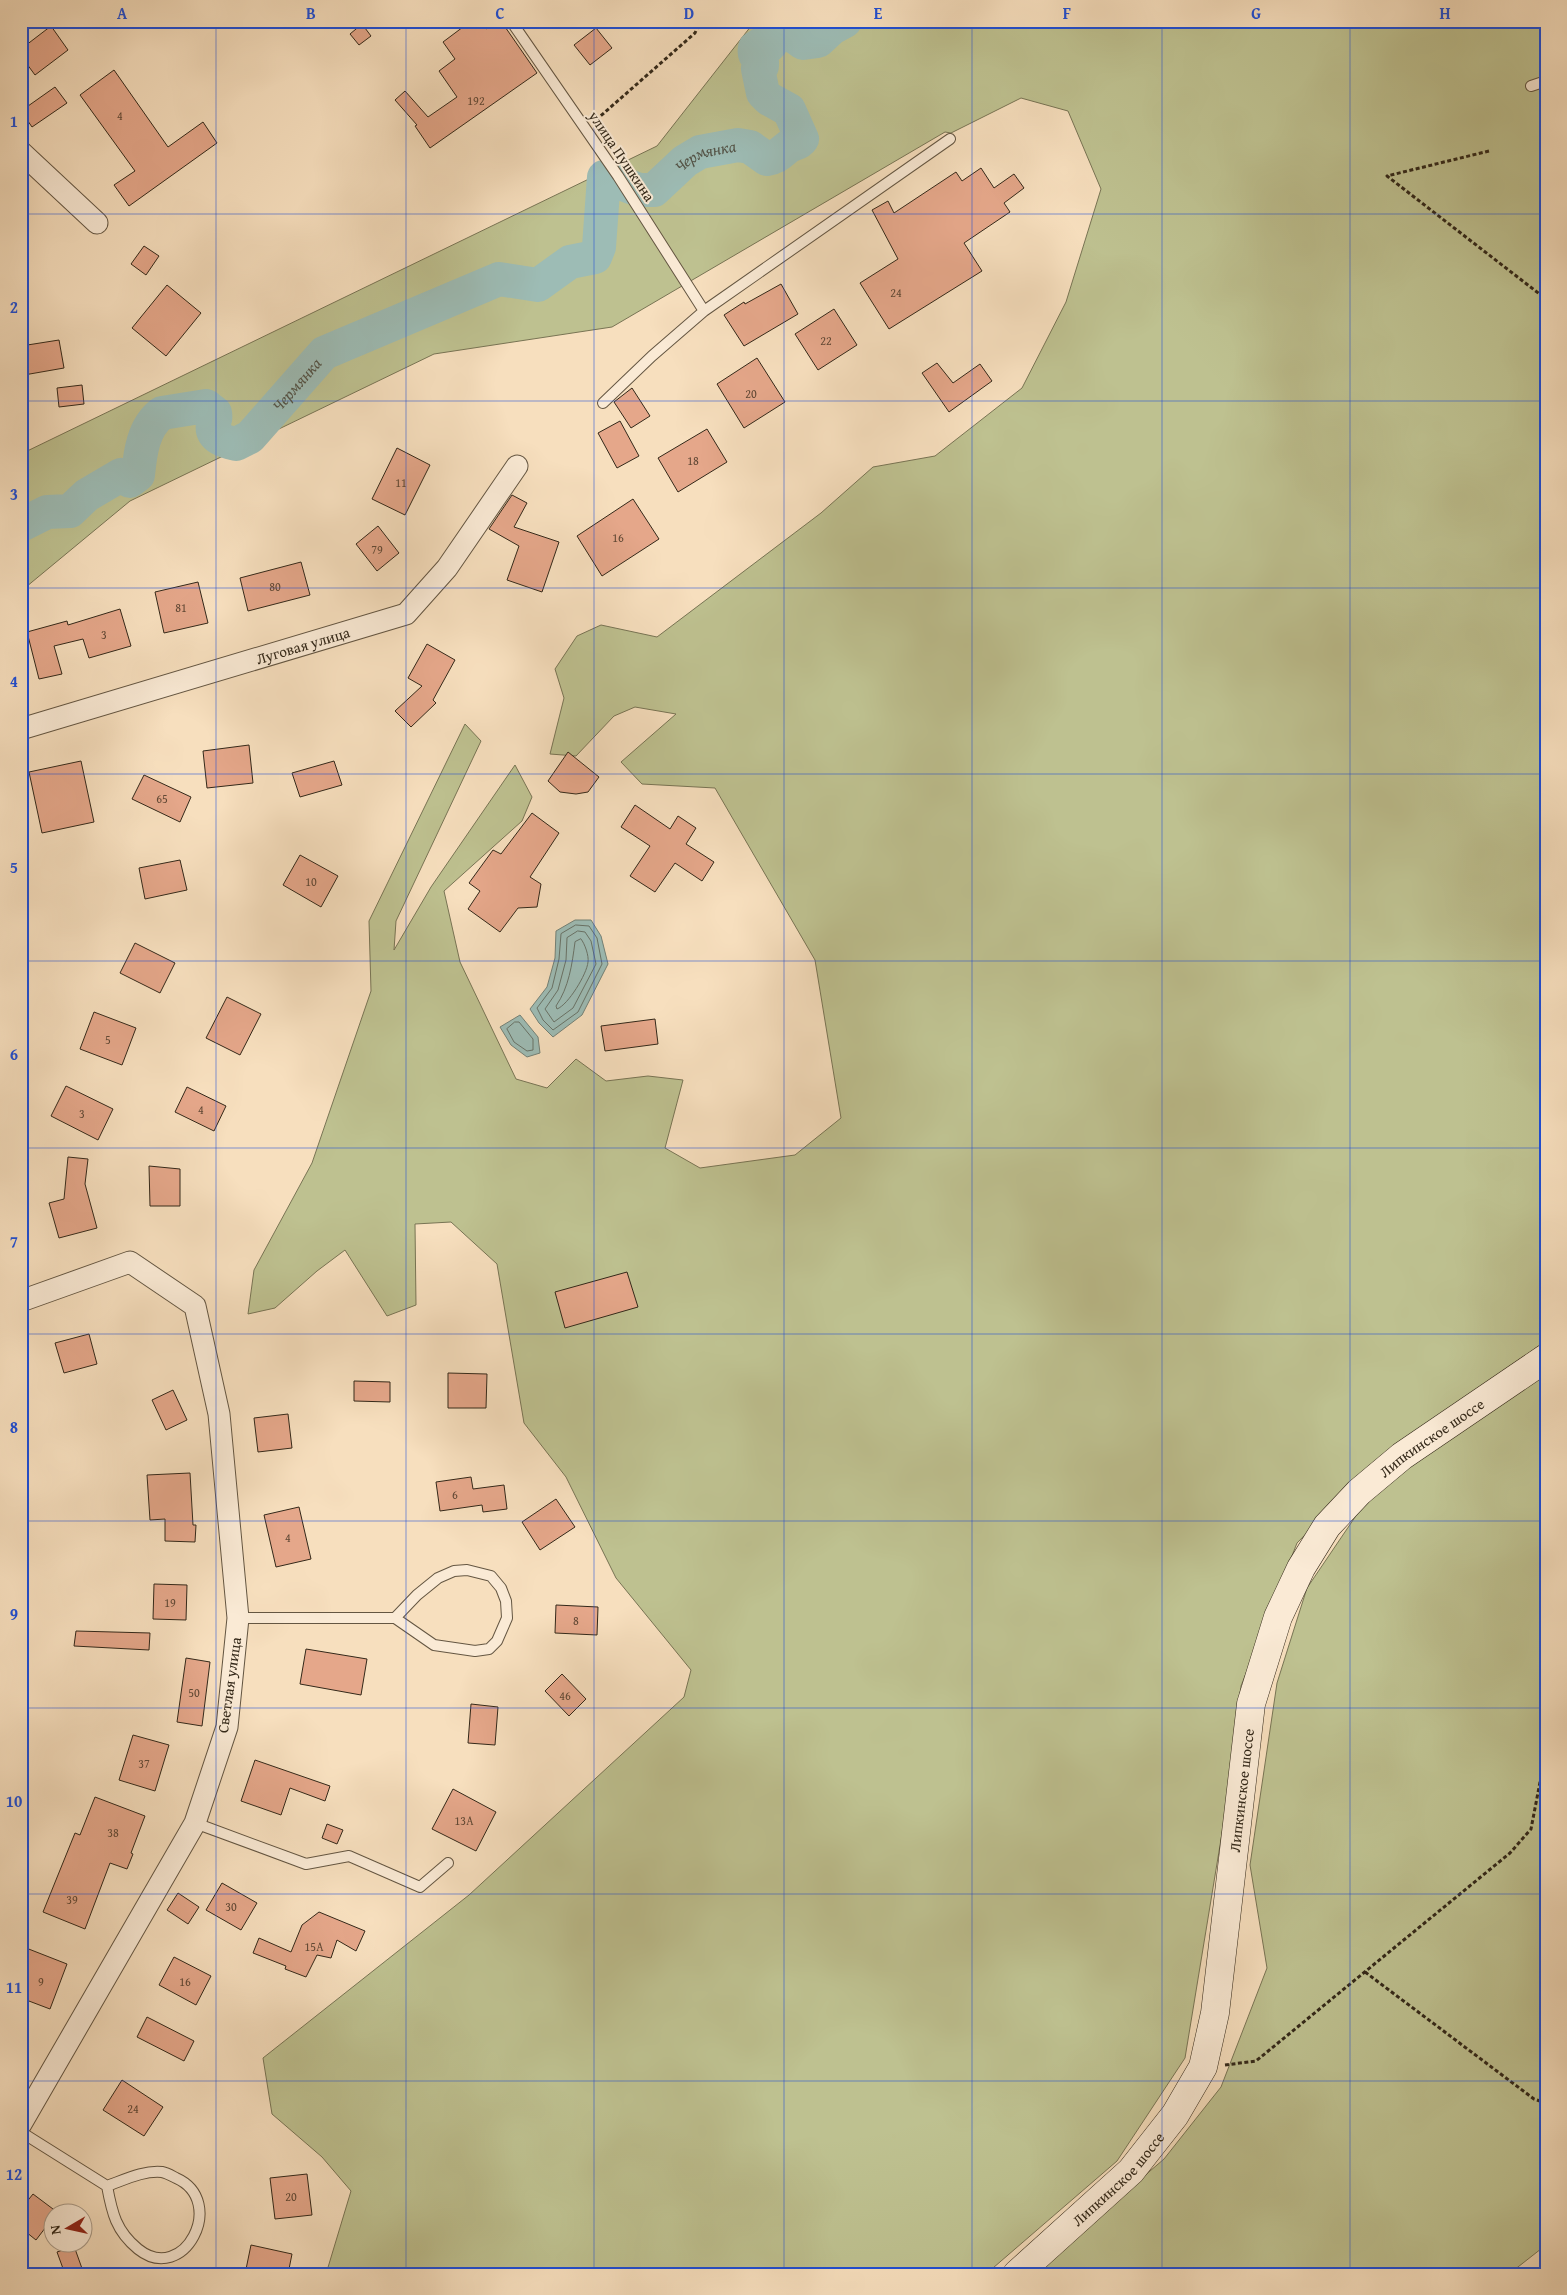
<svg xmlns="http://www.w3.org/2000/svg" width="1567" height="2295" font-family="'Gentium Book Plus',serif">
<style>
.green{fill:#bec190;stroke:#787454}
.water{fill:#9dbcb5;stroke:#738177}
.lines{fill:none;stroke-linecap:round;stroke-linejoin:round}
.shore{stroke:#687267;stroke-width:1}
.river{stroke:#9dbcb5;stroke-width:34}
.building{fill:#e5a78a;stroke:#332819}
.lane-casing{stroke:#645642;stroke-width:12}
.street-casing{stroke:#645642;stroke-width:23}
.secondary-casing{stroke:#332819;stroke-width:29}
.path{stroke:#332819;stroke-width:3;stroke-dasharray:4 2.5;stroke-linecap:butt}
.lane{stroke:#faead5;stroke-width:10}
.street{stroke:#faead5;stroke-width:21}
.secondary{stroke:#faead5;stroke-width:28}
.grid{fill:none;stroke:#1d4ed8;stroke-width:1;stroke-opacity:0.55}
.labels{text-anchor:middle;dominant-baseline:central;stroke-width:4;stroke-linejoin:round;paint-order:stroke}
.number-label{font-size:12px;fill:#604835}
.street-label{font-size:15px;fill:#332819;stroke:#faead5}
.water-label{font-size:16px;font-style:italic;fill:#535448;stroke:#faead5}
.neatline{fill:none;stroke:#1d4ed8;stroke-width:2}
.grid-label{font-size:16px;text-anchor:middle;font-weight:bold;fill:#1d4ed8}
</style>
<rect width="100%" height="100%" fill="#f7dfbe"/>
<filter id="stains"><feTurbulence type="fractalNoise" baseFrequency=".004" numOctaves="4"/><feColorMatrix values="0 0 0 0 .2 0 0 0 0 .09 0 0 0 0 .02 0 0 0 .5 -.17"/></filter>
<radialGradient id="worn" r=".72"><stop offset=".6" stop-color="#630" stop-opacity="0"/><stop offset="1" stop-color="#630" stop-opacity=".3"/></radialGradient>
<path class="green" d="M755 21H1546V1341L1387 1451 1297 1543 1241 1686 1223 1827 1185 2058 1117 2161 986 2274H326L351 2191 322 2157 272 2114 263 2058 469 1895 684 1697 691 1670 616 1578 566 1477 524 1423 497 1264 451 1222 415 1224 416 1305 387 1316 345 1250 317 1271 275 1308 248 1314 254 1270 312 1163 371 991 369 921 465 724 481 741 396 921 394 950 431 887 515 765 532 797 522 821 444 891 460 962 516 1079 547 1088 576 1059 606 1081 648 1076 683 1080 665 1148 700 1168 795 1155 841 1118 815 960 715 788 642 784 621 762 676 714 635 707 614 716 576 756 550 754 564 698 555 669 577 636 601 625 657 637 821 513 873 467 935 456 1022 388 1066 302 1101 189 1068 111 1021 98 951 133 945 132 612 327 434 354 130 501 26 587 21 588V454L657 146Z
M1546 1370V2245L1509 2274H1030L1164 2159 1221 2087 1267 1968 1250 1865 1277 1683 1307 1588 1368 1498 1435 1445Z"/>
<path class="water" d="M575 920H591L601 936 608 964 582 1015 553 1037 539 1023 530 1009 547 987 555 958 556 931Z
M520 1015 538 1037 540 1053 527 1057 511 1045 500 1027Z"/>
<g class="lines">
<path class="shore" d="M576 925 589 926 597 938 602 964 578 1012 553 1030 543 1020 537 1008 552 988 559 959 561 934Z
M578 931 585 932 591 941 596 964 573 1008 554 1022 545 1009 558 990 566 960 567 938Z
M581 939C585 944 589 956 588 962 587 974 568 1005 557 1009L556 1006C569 987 572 965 575 942Z
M515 1022H519L533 1039V1050L527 1051 514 1042 507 1029Z"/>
<path class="river" id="s1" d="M21 525 47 512 70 511 87 495 121 475 130 481 138 475C140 454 143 427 162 413L206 406 215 413C216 418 215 420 213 425 210 438 227 442 236 444L250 437 324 353 499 279 538 285 570 262 595 257 599 247 604 177 639 190H654L685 161 700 152 738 145 750 147 767 159C778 157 780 153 788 147 792 143 798 145 802 139L789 110 769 99 763 93 758 69 762 66V62C757 56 753 57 755 48L763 43 770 45 782 28 803 43 818 41 832 28 845 21"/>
</g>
<path class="building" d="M471 21H480L486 29 497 21H501L537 73 430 148 415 126 417 125 395 100 405 91 428 117 457 97 439 71 455 59 443 42Z
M362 24 371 36 359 45 350 34Z
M51 26 68 50 35 75 21 56V49Z
M596 28 612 48 590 65 574 45Z
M114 70 168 147 203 122 217 143 129 206 114 185 135 171 80 95Z
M55 87 67 103 32 127 21 111Z
M981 168 994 188 1014 174 1024 188 1004 203 1010 212 964 243 982 271 889 329 860 283 898 259 872 210 888 201 894 213 956 172 962 181Z
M144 246 159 256 146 275 131 264Z
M781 284 798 314 744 346 724 315 744 302 745 304Z
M167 285 201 313 166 356 132 328Z
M834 309 857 345 818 370 795 334Z
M59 340 64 368 24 375 21 346Z
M757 358 785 402 744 428 717 384Z
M937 363 953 383 980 364 992 381 949 412 922 373Z
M82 385 84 404 59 407 57 388Z
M632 388 650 416 631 428 614 402Z
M620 421 639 456 617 468 598 433Z
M707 429 727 462 678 492 658 458Z
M397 448 430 465 405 515 372 499Z
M512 495 527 503 514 527 559 542 542 592 507 580 519 546 489 529Z
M633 499 659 539 602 576 577 536Z
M378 526 399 553 377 571 356 544Z
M301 562 310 595 248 611 240 578Z
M198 582 208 623 164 633 155 592Z
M120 609 131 646 89 658 83 639 54 646 62 674 39 679 27 632 67 621 68 625Z
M427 644 455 660 433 700 436 703 411 727 395 711 422 686 408 678Z
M249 745 253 783 207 788 203 751Z
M568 752 599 777 588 792 576 794 560 792 548 781Z
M81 761 94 822 42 833 29 772Z
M334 761 342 785 300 797 292 773Z
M144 775 191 797 180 822 132 799Z
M635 805 670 829 678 816 696 828 686 844 714 862 702 881 675 863 655 892 630 876 650 846 621 827Z
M532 813 559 833 530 877 541 884 537 907 518 908 500 932 468 909 480 891 469 883 493 850 501 854Z
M300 855 338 876 321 907 283 885Z
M180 860 187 890 145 899 139 868Z
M135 943 175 963 160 993 120 973Z
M227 997 261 1014 240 1055 206 1038Z
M94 1012 136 1028 122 1065 80 1049Z
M655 1019 658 1044 605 1051 601 1026Z
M66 1086 113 1109 98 1140 51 1116Z
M187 1087 226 1106 214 1131 175 1112Z
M68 1157 88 1159 85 1184 97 1228 59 1238 49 1203 64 1199Z
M149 1166 180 1169V1206H150Z
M627 1272 638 1307 565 1328 555 1292Z
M89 1334 97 1364 64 1373 55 1343Z
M448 1373 487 1374 486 1408H448Z
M354 1381 390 1382V1402L354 1401Z
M173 1390 187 1420 166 1430 152 1400Z
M288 1414 292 1448 258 1452 254 1418Z
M190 1473 193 1525H196L195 1542 165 1541V1519L150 1520 147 1475Z
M471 1477 473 1489 504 1485 507 1509 483 1512 482 1505 440 1511 436 1482Z
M556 1499 575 1527 540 1550 522 1522Z
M299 1507 311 1559 276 1567 264 1515Z
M154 1584 187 1585 186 1620 153 1619Z
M556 1605 598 1607 597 1635 555 1633Z
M76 1631 150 1633 149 1650 74 1646Z
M306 1649 367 1659 361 1695 300 1684Z
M186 1658 210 1662 202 1726 177 1722Z
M562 1674 586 1699 569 1716 545 1691Z
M471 1704 498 1707 495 1745 468 1743Z
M133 1735 169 1745 155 1791 119 1780Z
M255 1760 330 1786 325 1801 290 1788 281 1815 241 1801Z
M453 1789 496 1812 476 1851 432 1829Z
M95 1797 145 1816 131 1853 133 1854 127 1869 110 1863 85 1929 43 1912 75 1833 80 1835Z
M327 1824 343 1830 337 1844 322 1838Z
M222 1883 257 1903 241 1930 206 1910Z
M178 1893 199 1907 188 1924 167 1910Z
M319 1912 365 1931 356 1951 337 1940 331 1958 317 1955 306 1977 285 1969 286 1966 253 1953 259 1938 291 1952 302 1925Z
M21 1946 67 1964 50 2009 21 1998Z
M174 1957 211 1976 196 2005 159 1985Z
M147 2017 194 2041 184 2061 137 2037Z
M122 2080 163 2107 144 2136 103 2110Z
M307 2174 312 2215 275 2219 270 2178Z
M33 2194 57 2212H52V2219L36 2240 21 2228V2209Z
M251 2245 292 2254 288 2274H245Z
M74 2246 84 2274H65L57 2252Z"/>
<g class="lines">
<g class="lane-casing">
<path id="lane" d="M511 21 618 176 704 311
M1531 86 1546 81
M603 403 652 356 704 311 950 139
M238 1618H395L434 1645 475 1651 489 1649 497 1641 507 1618 506 1601 501 1588 491 1576 467 1570 454 1571 438 1578 417 1595 395 1618
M195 1823 306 1864 349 1856 420 1887 448 1863
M21 2132 107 2186C112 2213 116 2231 138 2249 184 2286 228 2201 176 2178 172 2176 167 2173 162 2172 144 2170 124 2180 107 2186"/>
</g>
<g class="street-casing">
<g id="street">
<path d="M21 152 97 223"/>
<path id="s2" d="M21 729 406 614 447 568 517 466"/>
<path d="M21 1301 130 1262 195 1306 219 1414 238 1618 227 1727 195 1823 21 2124"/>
</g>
</g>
<g class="secondary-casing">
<g id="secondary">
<path id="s3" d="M1017 2274 1131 2171 1175 2115 1203 2067 1215 2013 1251 1704 1278 1617 1301 1568 1327 1526 1359 1492 1402 1456 1546 1358"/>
</g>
</g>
<path class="path" d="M596 120 695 33 700 21
M1489 151 1387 176 1546 299
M1365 1972 1534 2099 1546 2103
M1225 2065 1256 2061 1510 1853 1531 1829 1546 1751"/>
<use href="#lane" class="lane"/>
<use href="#street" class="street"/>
<use href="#secondary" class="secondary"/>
</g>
<path class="grid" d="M216 21V2274M406 21V2274M594 21V2274M784 21V2274M972 21V2274M1162 21V2274M1350 21V2274M21 214H1546M21 401H1546M21 588H1546M21 774H1546M21 961H1546M21 1148H1546M21 1334H1546M21 1521H1546M21 1708H1546M21 1894H1546M21 2081H1546"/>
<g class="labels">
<g class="number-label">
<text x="476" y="100">192</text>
<text x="120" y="115">4</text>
<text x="896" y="292">24</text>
<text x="826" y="340">22</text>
<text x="751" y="393">20</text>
<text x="693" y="460">18</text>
<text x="401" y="482">11</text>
<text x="618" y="537">16</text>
<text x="377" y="549">79</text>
<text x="275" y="586">80</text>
<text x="181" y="607">81</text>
<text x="104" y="634">3</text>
<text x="162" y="798">65</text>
<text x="311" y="881">10</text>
<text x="108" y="1039">5</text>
<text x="201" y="1109">4</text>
<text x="82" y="1113">3</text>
<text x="455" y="1494">6</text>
<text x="288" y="1537">4</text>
<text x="170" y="1602">19</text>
<text x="576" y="1620">8</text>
<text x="194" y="1692">50</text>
<text x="565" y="1695">46</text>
<text x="144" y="1763">37</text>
<text x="464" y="1820">13А</text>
<text x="113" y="1832">38</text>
<text x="72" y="1899">39</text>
<text x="231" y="1906">30</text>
<text x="314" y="1946">15А</text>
<text x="41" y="1981">9</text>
<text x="185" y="1981">16</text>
<text x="133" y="2108">24</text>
<text x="291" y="2196">20</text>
</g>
<g class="street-label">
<text transform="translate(622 156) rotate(56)">улица Пушкина</text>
<text stroke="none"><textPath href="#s2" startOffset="294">Луговая улица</textPath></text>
<text stroke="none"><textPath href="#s3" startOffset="979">Липкинское шоссе</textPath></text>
<text transform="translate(229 1685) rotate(-82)">Светлая улица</text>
<text stroke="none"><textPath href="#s3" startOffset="560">Липкинское шоссе</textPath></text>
<text stroke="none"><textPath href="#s3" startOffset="139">Липкинское шоссе</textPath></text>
</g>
<g class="water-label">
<text stroke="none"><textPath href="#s1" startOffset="925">Чермянка</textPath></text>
<text stroke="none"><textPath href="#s1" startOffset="392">Чермянка</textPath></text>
</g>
</g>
<rect width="1567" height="2295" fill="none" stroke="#f7dfbe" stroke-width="55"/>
<g transform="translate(68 2228) rotate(261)"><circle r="24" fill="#faead5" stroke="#aa9c8a"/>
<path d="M0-4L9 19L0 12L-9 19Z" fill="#8f2418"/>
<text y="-8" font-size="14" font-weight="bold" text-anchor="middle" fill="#332819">N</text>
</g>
<rect x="28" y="28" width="1512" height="2240" class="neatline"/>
<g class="grid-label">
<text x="122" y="19">A</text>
<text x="311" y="19">B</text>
<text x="500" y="19">C</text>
<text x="689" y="19">D</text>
<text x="878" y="19">E</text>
<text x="1067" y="19">F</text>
<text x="1256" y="19">G</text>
<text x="1445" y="19">H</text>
<text x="14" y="127">1</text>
<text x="14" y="313">2</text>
<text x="14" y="500">3</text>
<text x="14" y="687">4</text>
<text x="14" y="873">5</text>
<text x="14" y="1060">6</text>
<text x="14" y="1247">7</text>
<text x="14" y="1433">8</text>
<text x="14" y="1620">9</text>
<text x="14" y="1807">10</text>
<text x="14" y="1993">11</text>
<text x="14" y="2180">12</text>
</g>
<rect width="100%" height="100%" filter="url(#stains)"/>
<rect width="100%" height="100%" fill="url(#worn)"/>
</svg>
